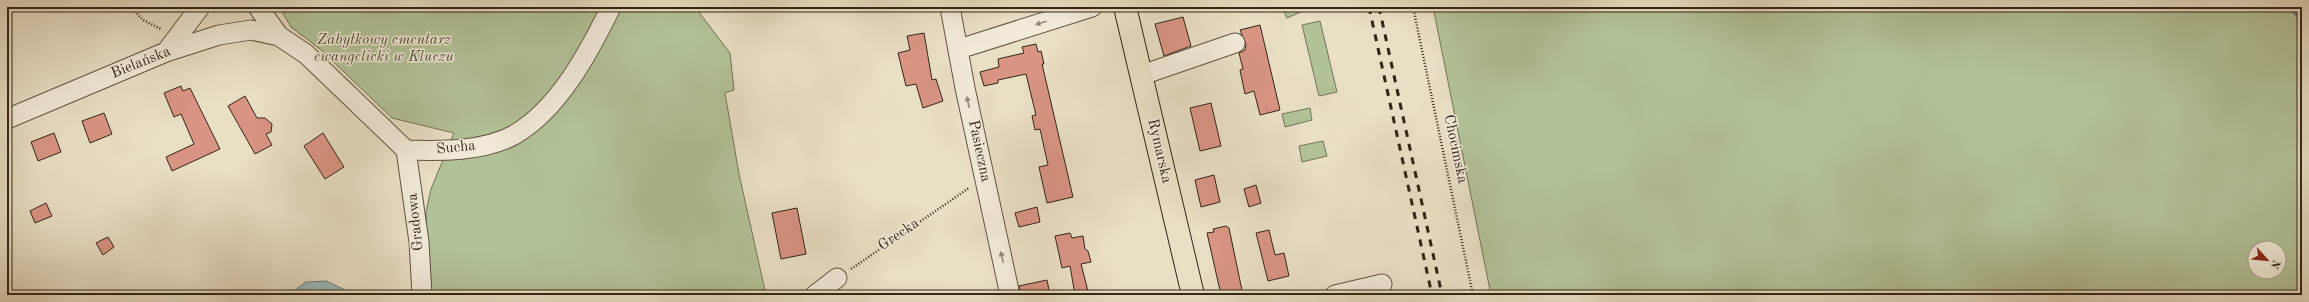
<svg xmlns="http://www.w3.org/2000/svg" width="2309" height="302" font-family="'Old Standard TT',serif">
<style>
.green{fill:#b2c298;stroke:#727458;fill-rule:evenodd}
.water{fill:#9abbbd;stroke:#707f7b}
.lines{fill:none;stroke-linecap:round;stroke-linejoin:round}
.stream{stroke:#707f7b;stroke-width:5}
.building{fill:#d99484;stroke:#322617}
.minor-casing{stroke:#605442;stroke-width:21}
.major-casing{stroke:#322617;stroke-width:24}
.path{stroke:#322617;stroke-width:2.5;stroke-dasharray:1 2;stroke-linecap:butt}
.minor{stroke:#f1ead9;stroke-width:19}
.major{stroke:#e9dfc5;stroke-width:22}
.rail{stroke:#322617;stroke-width:3;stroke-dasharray:7 7;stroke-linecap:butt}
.oneway{fill:#928878}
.labels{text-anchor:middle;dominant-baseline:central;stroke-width:3;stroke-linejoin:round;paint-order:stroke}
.park-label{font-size:15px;font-style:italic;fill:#524d37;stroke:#f1ead9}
.street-label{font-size:15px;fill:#322617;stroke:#f1ead9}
</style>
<rect width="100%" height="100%" fill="#e9dfc5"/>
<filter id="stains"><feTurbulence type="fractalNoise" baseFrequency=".005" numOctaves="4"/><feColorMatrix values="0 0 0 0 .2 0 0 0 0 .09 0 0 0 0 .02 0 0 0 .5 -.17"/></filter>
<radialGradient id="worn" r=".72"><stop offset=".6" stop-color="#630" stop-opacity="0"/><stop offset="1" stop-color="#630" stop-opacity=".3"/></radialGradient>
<path class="green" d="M279 7H695L730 53 734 90 725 93 739 174 766 295H429L426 212 431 189 454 133 392 118 320 49 291 27Z
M1282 7H1301L1303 11 1287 18Z
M1433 7H2302V295H1491ZM2255 248H2279V272H2255Z
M1320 21 1337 92 1319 96 1302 25Z
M1310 108 1312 120 1285 127 1282 114Z
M1323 141 1327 156 1302 162 1299 146Z"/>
<path class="water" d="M326 281 356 295H288L306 282Z"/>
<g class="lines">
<path class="stream" d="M2291 7 2302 20"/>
</g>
<path class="building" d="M1183 17 1191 46 1164 56 1155 24Z
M1260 25 1280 110 1260 115 1254 91 1245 94 1240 70 1243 69 1239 53 1245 50 1246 45 1240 30Z
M924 33 932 80 936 79 943 101 923 108 916 84 906 86 898 53 910 50 907 36Z
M1036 44 1038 52 1041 51 1044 64H1042L1073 197 1047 203 1039 167 1048 165 1040 129 1035 130 1032 116 1036 115 1026 74 998 80V83L984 86 980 72 999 67 998 59 1024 53 1022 47Z
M181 86 183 91 190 88 220 149 172 171 166 157 194 144 181 114 174 117 164 93Z
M245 96 257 118H265L272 124 271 132 266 134 272 145 255 154 228 106Z
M1211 103 1221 146 1200 151 1190 108Z
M104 113 112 134 90 143 82 121Z
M54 133 61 152 38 161 31 142Z
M323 133 344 167 325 179 304 146Z
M1214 175 1220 202 1201 207 1195 180Z
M1256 185 1261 203 1249 207 1244 189Z
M46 203 52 216 35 223 30 211Z
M1037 207 1040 222 1019 227 1015 213Z
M797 208 806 254 781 259 772 213Z
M1226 226 1229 228 1243 295H1222L1219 286 1207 233 1214 232 1213 229Z
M1269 230 1275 255 1284 253 1289 276 1268 281 1256 233Z
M1070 233 1072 238 1083 236 1085 249 1088 251 1091 262 1081 264 1089 295H1075L1070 266 1062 268 1055 236Z
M108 237 114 247 103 255 96 243Z
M1047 280 1050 295H1021L1019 286Z"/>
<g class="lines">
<g class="minor-casing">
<path id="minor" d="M258 7 279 36
M950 7 965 88 1010 295
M959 49 1092 7
M166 52 200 7
M1142 75 1235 43
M7 119 166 52 219 35 251 30 279 36 306 54 406 150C440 151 483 152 514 135 559 109 589 52 611 7
M406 150 419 242 422 295
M815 295 837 278
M1335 295 1382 284"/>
</g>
<g class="major-casing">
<path id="major" d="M1125 7 1193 295"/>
</g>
<path class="path" d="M131 7 143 20 161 29
M1413 7 1473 295
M851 269 969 188"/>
<use href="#minor" class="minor"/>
<use href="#major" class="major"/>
<path class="rail" d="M1369 7 1432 295
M1379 7 1442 295"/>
</g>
<defs><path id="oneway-solid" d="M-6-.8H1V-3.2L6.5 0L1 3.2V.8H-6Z"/></defs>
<g class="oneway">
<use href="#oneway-solid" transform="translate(1041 23) rotate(163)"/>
<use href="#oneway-solid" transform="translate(968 102) rotate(-102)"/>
<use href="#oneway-solid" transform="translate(1002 257) rotate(-102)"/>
</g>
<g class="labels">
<g class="park-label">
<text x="384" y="40">Zabytkowy cmentarz<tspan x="384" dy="17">ewangelicki w Kluczu</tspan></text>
</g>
<g class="street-label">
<text transform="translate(141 63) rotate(-22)">Bielańska</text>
<text transform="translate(456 148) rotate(-6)">Sucha</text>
<text transform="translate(1455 149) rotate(78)">Chocimska</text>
<text transform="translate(979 151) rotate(78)">Pasieczna</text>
<text transform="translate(1159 151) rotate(77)">Rymarska</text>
<text transform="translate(416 222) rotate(-96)">Gradowa</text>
<text transform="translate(899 235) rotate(-34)">Grecka</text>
</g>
</g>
<rect width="2309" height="302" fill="none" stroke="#e9dfc5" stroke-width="24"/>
<rect x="8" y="8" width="2293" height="286" fill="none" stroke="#322617" stroke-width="2"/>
<rect x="12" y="12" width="2285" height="278" fill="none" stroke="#322617"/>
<g transform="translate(2267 260) rotate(117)"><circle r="19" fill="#f1ead9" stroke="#a59c8b"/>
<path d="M0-3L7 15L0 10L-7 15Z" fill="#8f2418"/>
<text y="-6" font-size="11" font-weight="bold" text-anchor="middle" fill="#322617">N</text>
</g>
<rect width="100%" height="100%" filter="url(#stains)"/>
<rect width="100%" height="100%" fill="url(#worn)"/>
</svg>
